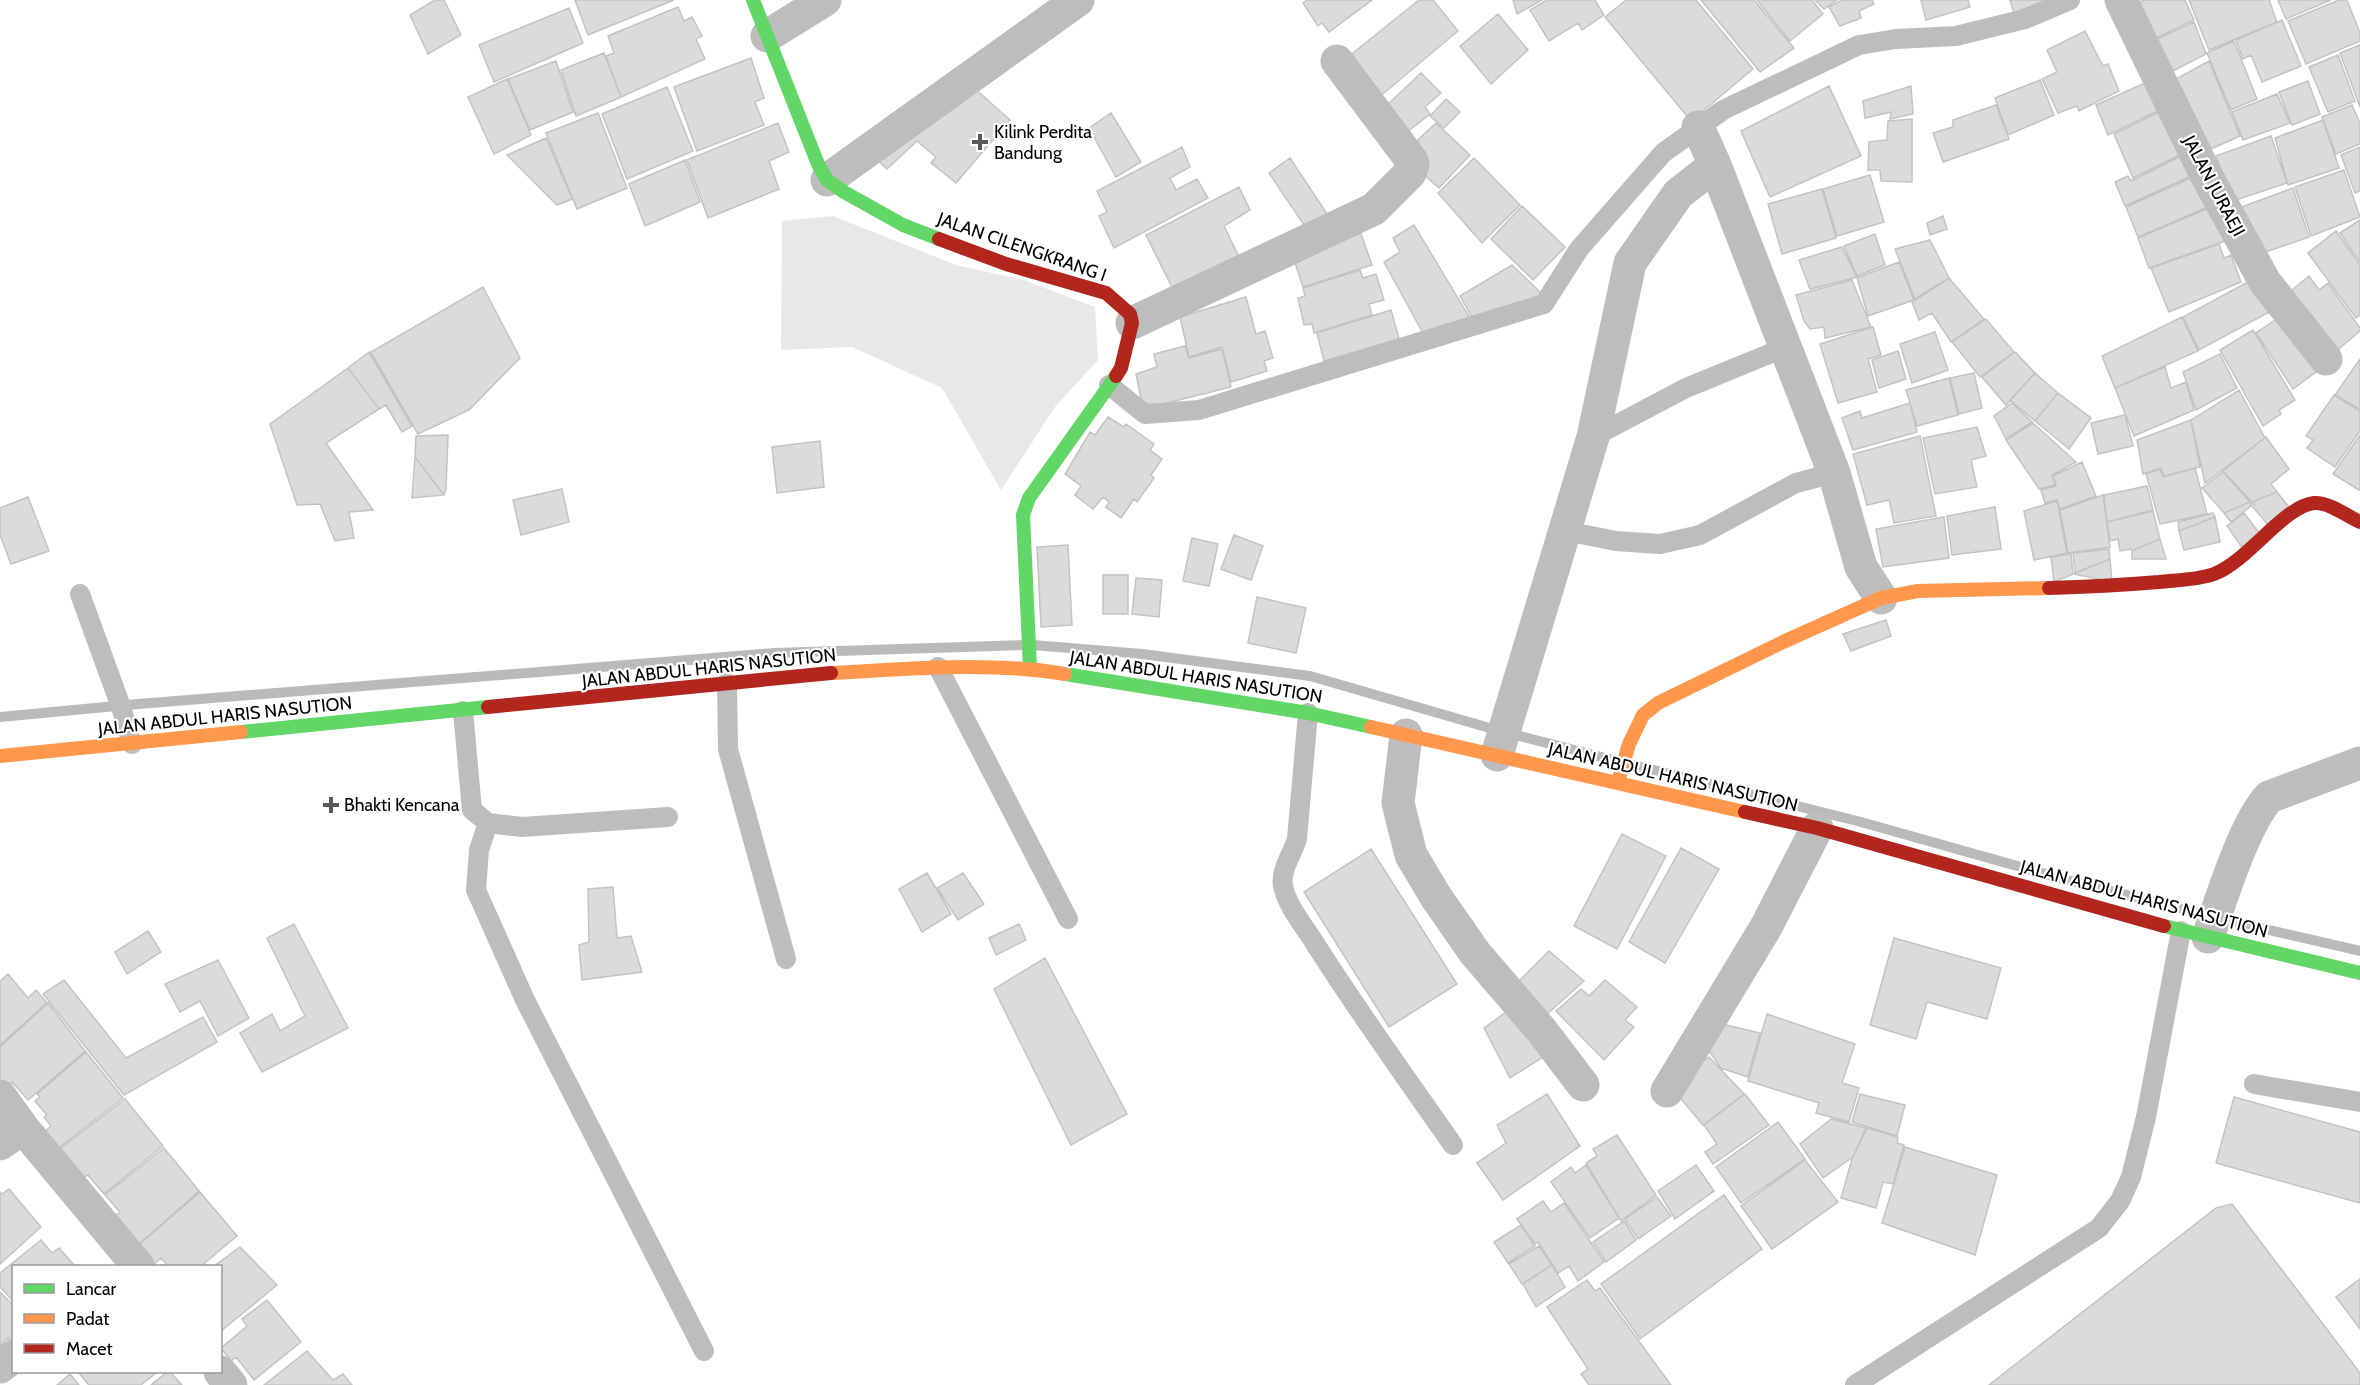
<svg xmlns="http://www.w3.org/2000/svg" width="2360" height="1385" font-family="Cabin,sans-serif">
<style>
.green{fill:#e8e8e8}
.lines{fill:none;stroke-linecap:round;stroke-linejoin:round}
.stream{stroke:#bababa;stroke-width:10}
.building{fill:#dbdbdb;stroke:#c3c3c3;stroke-width:1.5}
.lane{stroke:#bdbdbd;stroke-width:20}
.street{stroke:#bdbdbd;stroke-width:33}
.fast{stroke:#63d668;stroke-width:14}
.slow{stroke:#ff974d;stroke-width:14}
.jam{stroke:#b3261e;stroke-width:14}
.poi-dot{fill:#595959;stroke:#fff;stroke-width:2}
.labels{text-anchor:middle;dominant-baseline:central;stroke-width:4.5;stroke-linejoin:round;paint-order:stroke}
.poi-label{font-size:18px;fill:#000;stroke:#fff;text-anchor:start}
.street-label{font-size:18px;fill:#000;stroke:#fff}
</style>
<rect width="100%" height="100%" fill="#fff"/>
<path class="green" d="M833 216 956 265 1024 280 1095 307 1098 360 1055 407 1001 490 942 388 852 347 781 350 782 221Z"/>
<g class="lines">
<path class="stream" d="M1033 645 1142 654 1310 676 1500 731
M126 705 775 653 1027 645
M0 717 116 706
M1508 733 1621 762
M1626 763 1861 822 2067 880 2211 916
M2217 918 2360 951"/>
</g>
<path class="building" d="M435 0H444L461 35 428 54 410 15Z
M575 0H674L588 35Z
M1307 0H1372L1329 32 1322 23 1318 26 1303 3Z
M1419 0H1433L1458 31 1378 98 1343 61Z
M1513 0H1542L1517 14Z
M1547 0H1595L1604 15 1582 30 1578 23 1549 41 1530 10Z
M1626 0H1696L1753 69 1691 121 1605 17Z
M1701 0H1754L1794 48 1760 72Z
M1757 0H1812L1823 14 1790 41Z
M1815 0H1837L1824 9Z
M1842 0H1872L1874 4 1859 11 1861 18 1840 26 1829 7Z
M1921 0H1968L1970 7 1926 20Z
M2010 0H2043L2044 1 2014 13Z
M2145 0H2185L2194 20 2156 38 2139 2Z
M2189 0H2269L2277 22 2209 50Z
M2278 0H2331L2286 19Z
M2339 0H2347L2360 33V41L2306 64 2288 21Z
M678 7 684 21 692 17 702 36 696 39 705 59 621 97 606 56 614 53 608 36Z
M569 8 583 43 494 82 479 45Z
M1498 14 1528 50 1491 84 1460 46Z
M2282 20 2301 66 2262 82 2251 55 2243 59 2236 40Z
M2194 22 2206 54 2173 71 2157 39Z
M2085 31 2103 66 2108 64 2119 91 2079 111 2077 106 2058 113 2042 79 2057 72 2047 50Z
M2234 41 2257 99 2231 110 2207 53Z
M2360 45V107L2340 53Z
M604 53 621 97 576 116 561 70Z
M2338 55 2355 101 2328 112 2309 67Z
M751 58 764 98 755 102 764 125 697 151 674 87Z
M556 61 573 112 530 130 508 79Z
M2209 61 2240 136 2211 149 2176 79Z
M1421 73 1441 93 1425 107 1430 114 1407 132 1385 107Z
M2156 78 2168 106 2108 135 2096 105Z
M507 79 531 135 494 154 468 97Z
M2040 80 2054 115 2008 135 1995 98Z
M2308 81 2320 114 2292 125 2279 92Z
M1829 86 1861 156 1770 197 1741 131Z
M1911 86 1913 114 1890 119 1891 112 1865 118 1863 101Z
M667 87 693 151 627 179 602 114Z
M973 87 1010 120 956 183 931 163 936 157 917 141 887 169 871 154Z
M2277 94 2290 123 2243 140 2232 112Z
M1446 99 1460 112 1444 128 1430 116Z
M1996 105 2009 139 1943 162 1933 133 1953 127V120Z
M2352 105 2360 123V144L2336 154 2322 117Z
M2161 111 2184 153 2133 178 2114 134Z
M598 113 627 188 577 209 546 133Z
M1111 113 1141 162 1116 177 1089 128Z
M1912 119V182L1881 181 1880 170H1868L1869 142 1887 140 1888 121Z
M2323 120 2339 168 2288 185 2275 138Z
M778 123 789 152 769 161 779 189 708 218 687 160Z
M1436 123 1470 155 1439 188 1422 173 1407 150Z
M2271 136 2287 183 2233 201 2216 156Z
M546 138 572 199 557 205 507 155Z
M1182 147 1190 167 1170 178 1176 190 1197 179 1208 198 1114 248 1099 216 1107 212 1097 191Z
M2360 147V191L2355 193 2341 155Z
M2193 150 2202 171 2125 206 2115 182 2128 176 2131 181Z
M1290 158 1329 217 1308 231 1269 173Z
M1474 158 1520 205 1482 243 1438 193Z
M685 160 700 202 645 226 629 184Z
M2344 170 2360 217 2311 236 2295 187Z
M2204 172 2217 203 2138 237 2126 207Z
M1870 175 1884 222 1837 236 1823 189Z
M1239 187 1250 210 1224 226 1239 257 1173 289 1146 235Z
M2293 188 2309 237 2257 255 2239 208Z
M1822 189 1836 238 1782 254 1768 204Z
M2218 204 2231 239 2149 268 2138 238Z
M1522 206 1565 247 1533 280 1491 239Z
M1943 216 1947 229 1930 235 1927 223Z
M2360 220V262L2340 233Z
M1414 225 1470 318 1423 333 1384 262 1400 252 1393 238Z
M1359 228 1372 265 1303 287 1293 256Z
M2336 231 2360 265V315L2356 318 2308 253Z
M1875 234 1885 265 1857 276 1844 246Z
M1930 240 1949 278 1915 299 1895 249Z
M2219 244 2224 258 2231 255 2241 282 2169 312 2151 268Z
M1842 247 1857 277 1810 289 1799 260Z
M1899 262 1914 300 1868 316 1857 278Z
M1512 265 1543 295 1473 319 1460 296Z
M1360 270 1363 278 1376 274 1384 300 1369 304 1372 315 1314 333 1312 324 1304 325 1298 298 1305 296 1303 288Z
M2309 276 2319 290 2328 283 2360 328V331L2334 353 2291 291Z
M2257 277 2275 309 2199 350 2183 317Z
M1949 278 1984 319 1951 342 1932 313 1919 320 1912 302Z
M1852 280 1871 327 1825 338 1824 327 1810 329 1804 321 1796 295Z
M483 287 520 358 469 410 418 434 371 352Z
M1246 297 1256 334 1265 331 1273 358 1264 361 1267 371 1231 382 1222 347 1189 357 1180 317Z
M1391 310 1399 339 1324 361 1317 333Z
M2287 312 2324 366 2293 389 2256 333Z
M2182 317 2198 351 2115 388 2102 356Z
M1986 319 2014 352 1980 377 1952 342Z
M1873 327 1881 355 1868 359 1877 392 1838 403 1820 344Z
M2253 330 2295 400 2279 410 2281 414 2263 426 2220 350Z
M1935 332 1948 370 1912 383 1900 344Z
M1185 346 1189 358 1222 349 1231 387 1143 409 1136 374 1157 367 1154 354Z
M1898 351 1906 379 1879 388 1872 360Z
M369 352 412 426 402 432 386 405 379 409 348 368Z
M2015 352 2035 373 2006 405 1982 377Z
M2220 354 2237 388 2196 410 2183 372Z
M2360 359V409L2335 395Z
M2165 367 2171 388 2186 382 2194 410 2134 436 2115 388Z
M348 368 379 409 326 443 373 510 349 512 354 538 335 541 320 504 297 505 270 424Z
M1974 373 1982 408 1959 414 1950 378Z
M2035 373 2058 393 2035 421 2010 400Z
M1949 378 1958 415 1917 426 1906 390Z
M2239 390 2265 438 2205 483 2191 420Z
M2058 393 2091 418 2069 449 2035 421Z
M2334 395 2360 411V431L2335 467 2307 448 2313 440 2306 436Z
M1910 403 1917 432 1853 450 1842 418 1860 411 1862 418Z
M2012 403 2032 422 2006 439 1994 416Z
M2125 415 2133 446 2098 454 2091 423Z
M1108 417 1124 427 1126 424 1154 444 1150 450 1162 459 1151 475 1154 478 1137 502 1134 499 1121 518 1106 507 1109 502 1103 497 1093 509 1075 495 1081 486 1065 474 1090 432 1095 435Z
M2191 420 2200 467 2164 476 2161 468 2143 474 2137 440Z
M2033 423 2076 462 2052 475 2055 485 2039 489 2006 440Z
M1977 427 1986 456 1971 460 1977 487 1935 494 1923 438Z
M448 435 446 489 444 495 415 457 416 436Z
M2360 435V489L2359 490 2333 474Z
M1920 436 1936 516 1894 523 1889 500 1867 505 1853 454Z
M2266 437 2289 469 2271 484 2277 492 2252 502 2223 471Z
M820 441 824 487 777 493 772 447Z
M415 457 444 495 412 498Z
M2082 462 2096 496 2060 509 2057 500 2045 503 2041 490 2056 486 2053 476Z
M2195 468 2207 514 2160 524 2146 474 2160 469 2163 477Z
M2223 472 2250 502 2224 513 2202 488Z
M2147 486 2153 510 2107 522 2104 495Z
M562 489 569 522 521 535 513 500Z
M2277 492 2289 507 2268 525 2253 507 2255 505 2252 502Z
M2103 495 2110 547 2068 553 2060 510Z
M28 497 49 551 11 564 0 535V508Z
M2057 501 2067 553 2034 560 2024 511Z
M2250 502 2252 505 2231 522 2224 513Z
M1995 507 2001 549 1952 555 1947 516Z
M2153 511 2160 539 2132 551 2131 549 2120 551 2118 539 2110 541 2107 522Z
M2213 513 2215 517 2179 531 2178 522Z
M2244 513 2260 534 2243 549 2227 526Z
M1944 517 1949 558 1883 567 1876 529Z
M2215 517 2220 542 2184 550 2179 531Z
M1234 535 1263 546 1251 580 1221 569Z
M1192 538 1218 544 1209 586 1183 581Z
M2160 539 2166 559H2132V551Z
M1068 545 1072 625 1041 627 1037 547Z
M2109 549 2110 559 2075 573 2073 553Z
M2071 554 2073 574 2054 582 2051 557Z
M2110 559 2112 582 2074 574Z
M1103 575H1128V614H1103Z
M1136 578 1162 580 1159 617 1132 614Z
M1257 597 1306 608 1296 653 1248 643Z
M1886 620 1891 636 1851 651 1843 634Z
M1622 834 1666 856 1617 949 1574 926Z
M1681 848 1719 869 1665 963 1629 942Z
M1371 849 1457 984 1389 1027 1304 892Z
M927 873 951 914 922 932 899 889Z
M963 873 984 904 958 920 937 888Z
M613 887 617 938 631 936 642 972 582 980 579 945 589 942 588 889Z
M294 924 348 1028 262 1072 240 1033 272 1014 280 1031 305 1016 267 938Z
M1019 924 1026 940 996 955 989 938Z
M148 931 161 952 127 974 115 952Z
M1894 938 2001 968 1987 1019 1927 1002 1916 1039 1870 1025Z
M1549 951 1584 981 1545 1016 1519 981Z
M1045 958 1127 1114 1071 1145 994 989Z
M218 960 249 1018 218 1036 200 1001 180 1012 165 984Z
M8 974 28 998 36 990 47 1003 0 1045V981Z
M64 980 126 1058 203 1017 217 1042 124 1095 43 994Z
M1605 980 1637 1007 1625 1020 1634 1027 1604 1060 1556 1011 1581 989 1589 996Z
M48 1003 85 1051 28 1100 12 1082 4 1089 0 1083V1047Z
M1513 1007 1548 1054 1510 1078 1484 1028Z
M1767 1014 1855 1044 1842 1083 1859 1088 1849 1122 1816 1113 1819 1103 1748 1081Z
M1722 1024 1760 1033 1748 1077 1721 1068 1707 1048Z
M86 1052 123 1098 56 1150 42 1134 51 1126 44 1117 47 1115 35 1101 40 1097 37 1094Z
M1709 1057 1744 1094 1703 1125 1676 1093 1684 1076Z
M1547 1094 1580 1146 1503 1200 1477 1163 1506 1143 1497 1125Z
M1745 1094 1769 1125 1713 1164 1705 1152 1717 1144 1704 1125Z
M1860 1094 1905 1105 1897 1136 1852 1122Z
M2234 1097 2360 1132V1203L2216 1163Z
M125 1099 163 1146 104 1194 88 1175 84 1177 56 1152Z
M1831 1119 1866 1128 1853 1157 1823 1178 1800 1144Z
M1778 1122 1805 1159 1741 1203 1716 1167Z
M1867 1128 1898 1137 1897 1143 1904 1145 1893 1184 1883 1182 1876 1208 1841 1198 1852 1159Z
M1617 1135 1656 1195 1621 1221 1586 1163 1597 1156 1593 1149Z
M1905 1147 1997 1175 1975 1255 1882 1223Z
M164 1148 199 1191 138 1245 114 1217 120 1212 105 1195Z
M1805 1160 1838 1202 1772 1249 1741 1206Z
M1586 1165 1619 1218 1590 1238 1551 1182 1571 1167 1575 1173Z
M1696 1165 1714 1191 1675 1219 1658 1191Z
M9 1189 41 1227 0 1264V1192L2 1194Z
M200 1192 237 1236 201 1266H168L161 1258 152 1266 134 1249Z
M1724 1195 1762 1249 1640 1339 1601 1284Z
M1657 1197 1671 1216 1638 1239 1625 1219Z
M1543 1201 1551 1212 1564 1203 1604 1262 1578 1281 1569 1266 1558 1273 1538 1242 1535 1244 1517 1219Z
M2232 1204 2360 1373V1385H1989L2216 1208Z
M1624 1221 1636 1240 1606 1262 1593 1242Z
M1521 1225 1535 1246 1508 1263 1494 1242Z
M41 1240 52 1253 59 1248 75 1266H14V1302L0 1287V1273Z
M1539 1246 1552 1265 1522 1284 1509 1264Z
M240 1247 277 1285 220 1332V1266H214Z
M1552 1265 1565 1287 1536 1307 1523 1284Z
M2360 1279V1329L2336 1297Z
M1587 1280 1595 1291 1600 1288 1671 1385H1589L1581 1374 1588 1369 1547 1307Z
M0 1292 14 1306V1341L12 1343 8 1338 0 1346Z
M267 1300 301 1342 254 1380 236 1357 231 1361 221 1348 247 1326 242 1319Z
M307 1351 333 1380 343 1374 352 1385H264Z
M78 1372H157L141 1385H89Z
M167 1372H170L182 1385H151Z
M70 1374 79 1385H57Z"/>
<g class="lines">
<path class="lane" d="M1109 385 1145 414 1199 410 1544 304 1579 249 1663 153 1723 110 1859 45 1896 39 1956 36 2025 19 2070 0
M1593 437 1686 388 1786 347
M1566 531 1616 541 1660 544 1700 535 1796 483 1834 473
M80 594 121 707 132 744
M938 667 1068 919
M727 683 728 749 786 959
M463 711 472 810 488 823 522 827 668 817
M1308 713 1297 839C1293 853 1280 870 1283 886 1287 906 1305 927 1316 945 1359 1013 1407 1079 1453 1145
M488 823 479 850 476 890 525 1000 704 1351
M2254 1084 2360 1102
M1855 1385 2099 1228 2120 1201 2131 1177 2146 1117 2181 931"/>
<path class="street" d="M2121 0 2205 173 2265 282 2326 359
M767 36 825 0
M1698 127 1715 165 1834 473 1861 567 1881 598
M827 180 1078 0
M1132 323 1374 209 1410 173 1413 164 1412 161 1337 61
M1406 735 1398 803 1411 855 1436 897 1475 953 1542 1031 1583 1085
M1497 755 1593 437 1630 263 1678 194 1715 165
M2208 937C2221 900 2244 824 2269 797L2360 763
M1667 1091 1766 927 1817 828
M0 1096 23 1128 138 1266
M0 1144 23 1128
M0 1367 14 1356
M220 1372 231 1385"/>
<path class="fast" d="M753 0 818 164 827 180 844 192 903 225 939 239
M1030 668 1023 515 1029 498 1116 376
M1065 674 1308 713 1371 727
M241 732 488 707
M2164 926 2360 973"/>
<path class="slow" d="M831 673C909 669 988 661 1065 674
M1371 727 1745 812
M0 756 241 732
M1618 782 1629 744 1643 715 1658 703 1783 642 1881 598 1918 591 2049 588"/>
<path class="jam" d="M939 239 1006 264 1106 293 1130 314 1132 323 1121 368 1116 376
M2049 588C2086 587 2123 585 2159 582 2177 580 2197 580 2214 574 2247 562 2284 506 2314 503 2329 502 2347 516 2360 522
M488 707 831 673
M1745 812 1817 828 2164 926"/>
</g>
<g class="poi-dot">
<path d="M977 133h6v6h6v6h-6v6h-6v-6h-6v-6h6z"/>
<path d="M328 796h6v6h6v6h-6v6h-6v-6h-6v-6h6z"/>
</g>
<g class="labels">
<g class="poi-label">
<text x="994" y="132">Kilink Perdita<tspan x="994" dy="21">Bandung</tspan></text>
<text x="344" y="805">Bhakti Kencana</text>
</g>
<g class="street-label">
<text transform="translate(2214 186) rotate(62)">JALAN JURAEJI</text>
<text transform="translate(1022 247) rotate(19)">JALAN CILENGKRANG I</text>
<text transform="translate(709 668) rotate(-6)">JALAN ABDUL HARIS NASUTION</text>
<text transform="translate(1196 677) rotate(9)">JALAN ABDUL HARIS NASUTION</text>
<text transform="translate(225 716) rotate(-6)">JALAN ABDUL HARIS NASUTION</text>
<text transform="translate(1673 777) rotate(13)">JALAN ABDUL HARIS NASUTION</text>
<text transform="translate(2144 899) rotate(15)">JALAN ABDUL HARIS NASUTION</text>
</g>
</g>
<rect x="12" y="1265" width="210" height="108" fill="#ffffff" stroke="#999999" stroke-width="1.5"/>
<rect x="24" y="1284" width="30" height="9" fill="#63d668" stroke="#999999" stroke-width="1.5"/>
<text x="66" y="1295" font-size="18" fill="#000000">Lancar</text>
<rect x="24" y="1314" width="30" height="9" fill="#ff974d" stroke="#999999" stroke-width="1.5"/>
<text x="66" y="1325" font-size="18" fill="#000000">Padat</text>
<rect x="24" y="1344" width="30" height="9" fill="#b3261e" stroke="#999999" stroke-width="1.5"/>
<text x="66" y="1355" font-size="18" fill="#000000">Macet</text>
</svg>
